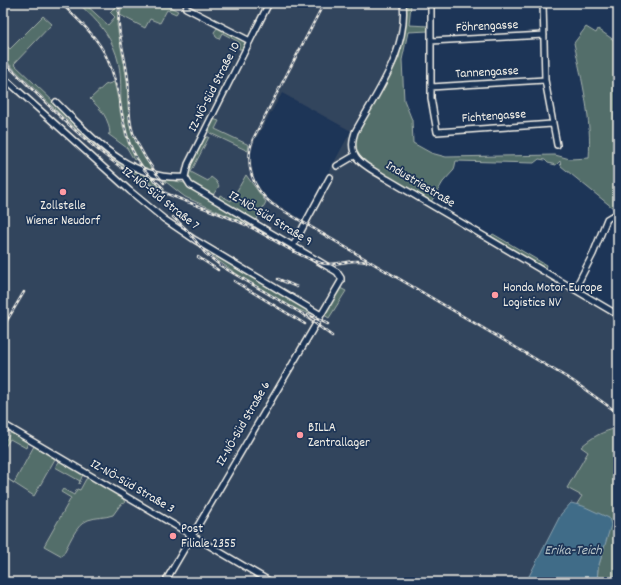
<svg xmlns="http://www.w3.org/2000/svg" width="621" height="585" font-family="Dekko,sans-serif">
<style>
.built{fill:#32445d;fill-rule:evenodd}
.green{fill:#536e6b;stroke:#a4b0aa}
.water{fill:#416c88;stroke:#89a1ae}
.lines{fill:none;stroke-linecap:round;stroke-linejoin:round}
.minor-casing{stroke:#f4f1e8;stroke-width:8}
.minor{stroke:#1d3557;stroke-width:5}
.rail-casing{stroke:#f4f1e8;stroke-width:2.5}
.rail{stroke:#1d3557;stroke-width:1;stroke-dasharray:3;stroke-linecap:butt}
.poi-dot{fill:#ff9aa2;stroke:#1d3557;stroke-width:1.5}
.labels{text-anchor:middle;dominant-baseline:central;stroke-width:3.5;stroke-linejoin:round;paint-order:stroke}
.street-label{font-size:13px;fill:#f4f1e8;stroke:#1d3557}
.poi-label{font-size:13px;fill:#f4f1e8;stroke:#1d3557;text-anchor:start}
.water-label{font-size:14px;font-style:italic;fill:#b5c2c6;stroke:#1d3557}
</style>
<rect width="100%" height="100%" fill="#1d3557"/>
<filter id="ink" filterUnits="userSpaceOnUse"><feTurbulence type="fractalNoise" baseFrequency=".025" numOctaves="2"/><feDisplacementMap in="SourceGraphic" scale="8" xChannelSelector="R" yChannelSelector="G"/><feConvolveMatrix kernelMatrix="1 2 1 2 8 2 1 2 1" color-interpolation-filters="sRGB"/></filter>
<g filter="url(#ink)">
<path class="built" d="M3 3H398L400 24 396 45 391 59 352 130 357 133 381 172 618 311V582H3ZM282 93 351 131 303 220 267 198 255 181 252 167 251 153 255 141Z"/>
<path class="green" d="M78 3H84L108 25 115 17 110 12 119 3 117 25 127 81 129 123 136 142 155 173 146 171C133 152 123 132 121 109 120 85 123 69 113 46 105 28 92 16 78 3Z
M122 3H162L178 11 176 14 167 10 160 23 150 19 145 28 120 15Z
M405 4H411L409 25 429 26V31L408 32 402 60 404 100 412 120 413 143 431 153 446 157 555 155 570 159 589 158C592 119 582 81 574 43L586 27 596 33 598 29 618 43V212L561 166 560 161 556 165 548 163 545 160 539 159 534 163 456 161 454 170 443 182 431 202 363 161 358 154 355 144 357 133 399 58 405 31Z
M43 16 52 24 14 64 98 144 130 167 148 176 165 190C106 166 49 102 3 58V43L10 49Z
M218 27 245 41 246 44 243 49H239V42L222 33 219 39 216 37 214 32Z
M114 82C122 111 120 132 136 159L134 160 127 148 108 134H110C109 118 101 109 90 99L105 85Z
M213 119 219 121 215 129 249 145 248 151 210 133 209 128Z
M207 137H209L191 172 208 181 211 177 216 181 219 186 213 195 193 185 188 176 189 168 204 138Z
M246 175 266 202 256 221 219 198 220 195 231 201Z
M161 178 185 183 338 276 249 225 185 197Z
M493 234 546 265 545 269 491 236Z
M205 250 314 314C297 316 218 263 205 250Z
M340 288 346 291 329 318 324 315Z
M618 428V559L613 582H597L598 568 605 545 561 529 582 496 567 488 588 452 581 447C592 437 603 431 618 428Z
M11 432 28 442 26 448 10 439 3 450V444Z
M34 446 55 459 34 496 3 476 14 483Z
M60 461 83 474 79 484 80 481 55 467Z
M89 478 123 498 125 503 121 504 113 515C105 518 96 517 88 520 75 525 69 545 62 556L44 546 71 498 61 492 63 489 74 495 77 489 80 490 86 479Z"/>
<path class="water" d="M571 503 583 506 609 518 611 525 598 568 597 582H526L561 514Z"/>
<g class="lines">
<g class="minor-casing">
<path id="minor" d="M403 3C408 51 377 92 355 132 345 160 367 166 387 179L618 315
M431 3V98L437 132 552 124
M543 3 545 80 557 145
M186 8 250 41
M431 41 544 35
M3 77 130 191 164 219 195 240 321 315
M431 87 545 80
M56 102C93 138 129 181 185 177
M337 166 354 156
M293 246 330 177
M575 289 593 254 607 219 612 216 618 218
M3 424 271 582
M165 582 341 281V278L337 272 190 185 185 177 188 164 269 3"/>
</g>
<use href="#minor" class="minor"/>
<g class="rail-casing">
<path id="rail" d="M61 3C77 19 96 35 106 56 130 106 112 148 163 188
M120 3C115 29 125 53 128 79 130 97 127 116 133 133 140 151 152 169 164 183
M324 3 253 139C244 164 252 188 272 204L573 381 618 413
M3 61C45 101 87 147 137 178 171 200 212 208 248 226 273 238 294 255 321 263 336 267 351 258 366 262
M173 217 187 230 205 253 221 266 301 313 332 336
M198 257 218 270
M278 279 297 287
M234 281 305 324
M308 315 328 324
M3 327 24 292"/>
</g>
<use href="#rail" class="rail"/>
</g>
</g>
<g class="poi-dot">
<circle cx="63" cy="192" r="4"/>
<circle cx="495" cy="295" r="4"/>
<circle cx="300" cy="435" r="4"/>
<circle cx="173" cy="536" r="4"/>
</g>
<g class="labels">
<g class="street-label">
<text transform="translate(487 27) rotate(-3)">Föhrengasse</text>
<text transform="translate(487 73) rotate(-3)">Tannengasse</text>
<text transform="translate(215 87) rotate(-63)">IZ-NÖ-Süd Straße 10</text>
<text transform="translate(494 117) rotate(-4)">Fichtengasse</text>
<text transform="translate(420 185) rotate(31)">Industriestraße</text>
<text transform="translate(160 199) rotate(38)">IZ-NÖ-Süd Straße 7</text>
<text transform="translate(270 219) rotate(31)">IZ-NÖ-Süd Straße 9</text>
<text transform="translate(244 424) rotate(-60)">IZ-NÖ-Süd Straße 6</text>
<text transform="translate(132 487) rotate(30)">IZ-NÖ-Süd Straße 3</text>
</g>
<g class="poi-label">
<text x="63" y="206" text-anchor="middle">Zollstelle<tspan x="63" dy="15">Wiener Neudorf</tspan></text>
<text x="503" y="288">Honda Motor Europe<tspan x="503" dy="15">Logistics NV</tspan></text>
<text x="308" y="428">BILLA<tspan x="308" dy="15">Zentrallager</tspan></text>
<text x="181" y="529">Post<tspan x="181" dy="15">Filiale 2355</tspan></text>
</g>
<g class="water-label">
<text x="573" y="551">Erika-Teich</text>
</g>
</g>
<rect width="621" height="585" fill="none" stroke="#1d3557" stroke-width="16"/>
<rect x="8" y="8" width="605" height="569" fill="none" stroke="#f4f1e8" stroke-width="1.5" filter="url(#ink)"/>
</svg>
